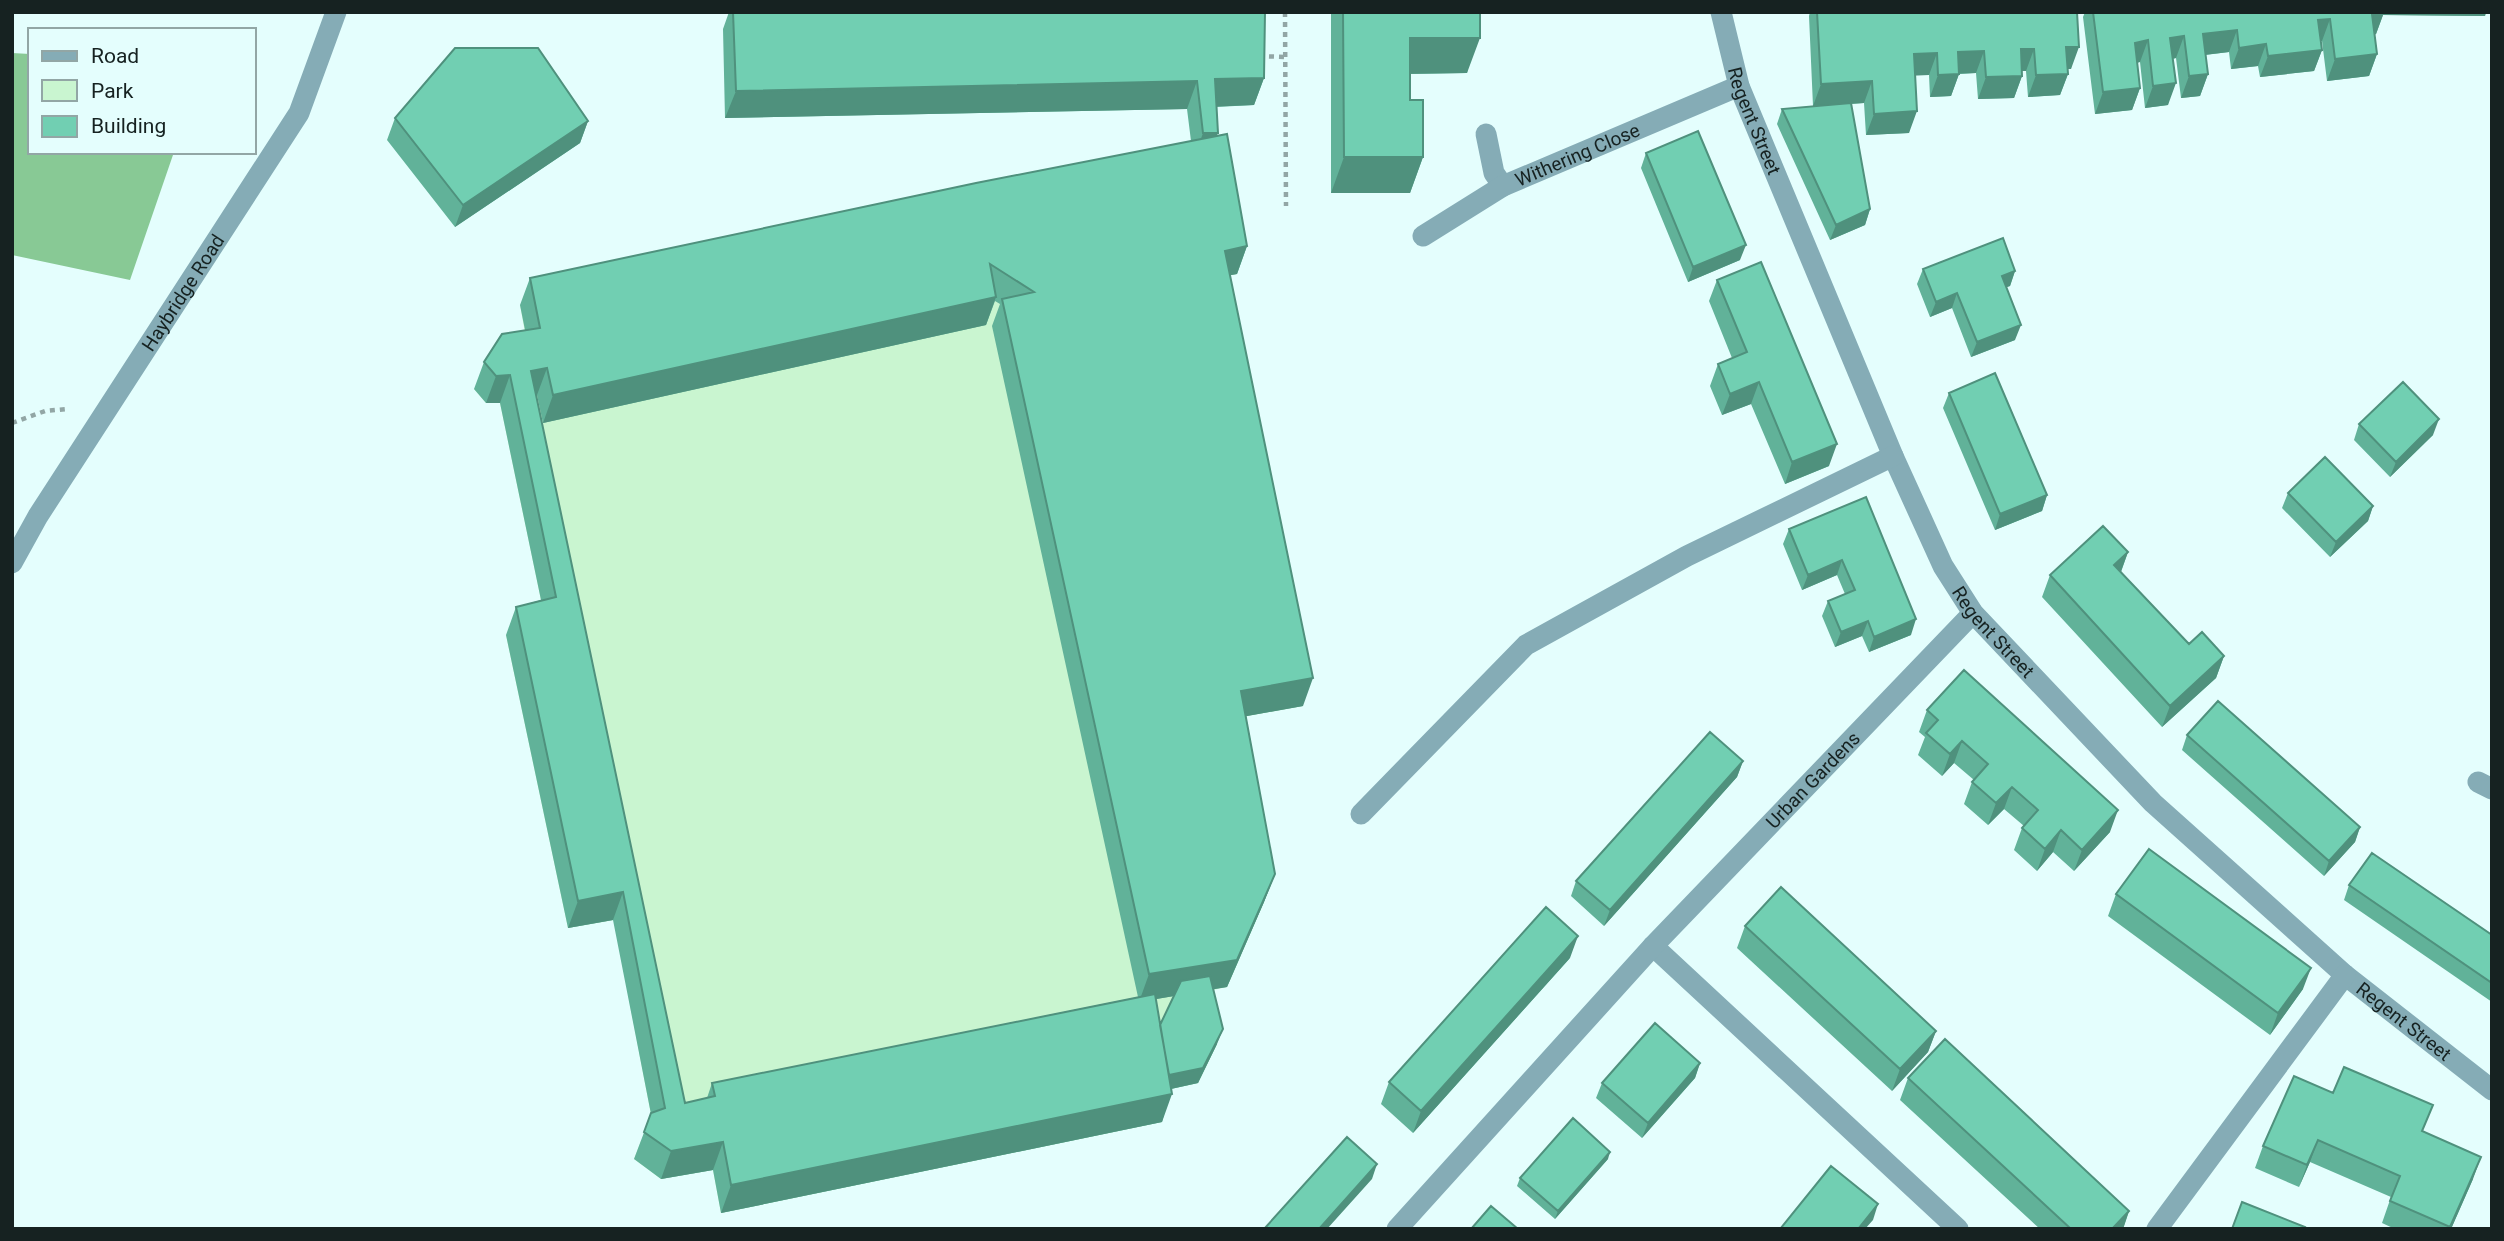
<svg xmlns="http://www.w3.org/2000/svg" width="2504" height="1241" font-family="Roboto,sans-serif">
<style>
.green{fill:#c9f5d0}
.forest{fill:#88c995}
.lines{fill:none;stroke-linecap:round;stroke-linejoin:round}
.path{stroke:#92a6a5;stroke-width:4.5;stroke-dasharray:5 5;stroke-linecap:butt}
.minor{stroke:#85acb6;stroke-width:21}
.wall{fill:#61b299;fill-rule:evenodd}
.shaded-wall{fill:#4f917d}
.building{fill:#71cfb2;stroke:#4f917d;stroke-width:2}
.labels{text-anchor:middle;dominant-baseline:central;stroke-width:5;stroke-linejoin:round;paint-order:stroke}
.street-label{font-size:19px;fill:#162221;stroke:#e4fefd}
</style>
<rect width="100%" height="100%" fill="#e4fefd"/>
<path class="green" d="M1217 161 1237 274 1216 278 1303 706 1231 719 1264 902 1227 987 1204 992 1217 1044 1198 1083 1157 1092 1162 1122 721 1213 713 1170 661 1179 634 1159 641 1141 655 1136 614 920 568 928 506 635 546 624 500 403H486L474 389 529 355 520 305 965 211Z"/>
<path class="forest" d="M12 53 30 54V152H174L130 280 12 255Z"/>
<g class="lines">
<path class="path" d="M1285 12 1286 206
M1259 56 1285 57
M12 423 45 411 67 409"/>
<g class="minor">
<path id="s1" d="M1721 12 1739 86 1893 456 1943 566 1973 613 2153 803 2345 975 2492 1090"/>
<path d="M1486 134 1494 173 1503 186"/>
<path id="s2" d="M1423 236 1503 186 1739 86"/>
<path id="s3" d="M12 563 38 516 299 113 336 12"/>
<path d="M2478 782 2492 789"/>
<path d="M1361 814 1526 645 1687 556 1893 456"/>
<path d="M1653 946 1958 1229"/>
<path id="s4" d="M1397 1229 1653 946 1973 613"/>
<path d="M2157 1229 2345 975"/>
</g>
</g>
<path class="wall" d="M729 12H1265L1264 78 1254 105 1216 107 1217 136 1247 246 1237 274 1230 275 1303 706 1246 716 1275 874 1264 902 1227 987 1213 989 1217 1044 1198 1083 1171 1089 1162 1122 721 1213 713 1170 661 1179 634 1159 651 1114 613 920 568 928 506 635 516 607 541 600 500 403H486L474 389 484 362 525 330 520 305 530 278 1191 141 1187 109 725 118 723 29ZM995 301 1000 304 992 326 1138 997 712 1083 707 1098 685 1103 536 395H537L543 423 986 325ZM1174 996 1160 1025 1156 999Z
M1331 12H1480L1467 73 1410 74V100L1423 157 1410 193H1331Z
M1810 12H2077L2071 69H2067L2068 74 2060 95 2028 97 2026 71H2022V76L2014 98 1978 99 1976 73 1959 74 1951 96 1930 97 1929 75H1915L1909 133 1866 135 1864 103 1851 104 1870 209 1865 225 1830 240 1777 124 1782 109 1829 105 1813 106 1809 16Z
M2085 12H2486L2485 16 2383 15 2376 34 2374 35 2377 54 2369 76 2327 81 2322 41H2320L2322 50 2314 71 2260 77 2258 66 2231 69 2229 52 2205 55 2208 74 2200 96 2181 98 2176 58 2173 59 2168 105 2145 108 2140 62 2137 63 2140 88 2132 110 2095 114 2083 17Z
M395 118 588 121 580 143 455 227 387 140Z
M1646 153 1740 260 1688 282 1641 168Z
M1923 269 2015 271 2010 286 2006 287 2015 340 1971 357 1952 308 1930 317 1917 284Z
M1717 280 1829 466 1785 484 1751 404 1722 415 1710 386 1718 364 1732 358 1709 301Z
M1949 393 2047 495 2042 511 1995 530 1943 408Z
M2359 424 2433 435 2390 477 2354 440Z
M2288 493 2373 506 2368 521 2330 557 2282 508Z
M1866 497 1911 635 1869 652 1862 636 1835 647 1822 616 1828 601 1845 594 1837 575 1802 590 1783 544 1789 529Z
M2128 552 2121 572 2189 644 2224 656 2216 678 2162 727 2042 597 2050 575Z
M1927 710 2110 832 2074 871 2053 852 2037 871 2014 850 2022 828 2024 826 2004 809 1988 825 1964 804 1972 782 1974 780 1954 763 1942 776 1918 755 1925 737 1919 732Z
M2187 735 2360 827 2355 842 2324 876 2182 750Z
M1743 761 1737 777 1604 926 1571 896 1576 881Z
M2349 885 2492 935V1002L2344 900Z
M2116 894 2303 989 2270 1035 2108 916Z
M1745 926 1936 1031 1928 1052 1892 1091 1737 948Z
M1570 958 1413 1133 1381 1104 1389 1082Z
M1700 1063 1695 1078 1642 1138 1596 1098 1602 1083Z
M2294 1076 2423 1132 2473 1179 2451 1229H2395L2382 1223 2391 1197 2310 1162 2299 1187 2255 1168 2263 1146Z
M1908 1078 2129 1211 2123 1229H2040L1900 1100Z
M1608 1159 1555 1219 1517 1186 1520 1178Z"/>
<path class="shaded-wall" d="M2377 12H2486L2485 16 2383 15 2376 34 2364 36 2372 14Z
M2330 19 2322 41 2310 42 2318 20Z
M2237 30 2229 52 2195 56 2203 34Z
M2184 36 2176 58 2162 60 2170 38Z
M1410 38H1480L1467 73 1397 74Z
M2148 40 2140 62 2127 64 2135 43Z
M2266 44 2258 66 2231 69 2239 48Z
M2066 47H2079L2071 69H2058Z
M2021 49H2034L2026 71H2013Z
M2322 50 2314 71 2260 77 2268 56Z
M1984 51 1976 73 1950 74 1958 52Z
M1937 53 1929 75 1906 76 1914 54Z
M2377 54 2369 76 2327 81 2335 59Z
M1959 74 1951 96 1930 97 1938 75Z
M2068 74 2060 95 2028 97 2036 75Z
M2208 74 2200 96 2181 98 2189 76Z
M2022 76 2014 98 1978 99 1986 77Z
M1264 78 1254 105 1205 107 1215 79Z
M1197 81 1187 109 725 118 736 91Z
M1872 81 1864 103 1813 106 1821 84Z
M2176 83 2168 105 2145 108 2153 86Z
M2140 88 2132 110 2095 114 2103 92Z
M1917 111 1909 133 1866 135 1874 114Z
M588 121 580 143 455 227 463 205Z
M1203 133H1218L1208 160 1193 161Z
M1344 157H1423L1410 193H1331Z
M1870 209 1865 225 1830 240 1836 225Z
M1746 245 1740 260 1688 282 1693 267Z
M1247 246 1237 274 1215 278 1225 251Z
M2015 271 2010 286 1996 291 2002 276Z
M1957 293 1952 308 1930 317 1936 302Z
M996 297 986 325 543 423 553 395Z
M2021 325 2015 340 1971 357 1977 342Z
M547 368 537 395 521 398 531 371Z
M510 375 500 403H486L496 376Z
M1759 382 1751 404 1722 415 1730 394Z
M2439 419 2433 435 2390 477 2396 462Z
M1837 444 1829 466 1785 484 1792 462Z
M2047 495 2042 511 1995 530 2000 514Z
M2373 506 2368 521 2330 557 2336 542Z
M2128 552 2120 574 2114 565Z
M1842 560 1837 575 1802 590 1808 575Z
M1916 619 1911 635 1869 652 1874 637Z
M1868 621 1862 636 1835 647 1841 632Z
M2224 656 2216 678 2162 727 2170 706Z
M1313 678 1303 706 1231 719 1241 691Z
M1962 741 1954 763 1942 776 1950 754Z
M1743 761 1737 777 1604 926 1610 910Z
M2012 787 2004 809 1988 825 1996 803Z
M2118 810 2110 832 2074 871 2082 850Z
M2360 827 2355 842 2324 876 2329 861Z
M2061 830 2053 852 2037 871 2045 849Z
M1275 874 1264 902 1227 987 1139 1002 1149 974Z
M623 892 613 920 568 928 578 901Z
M1578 936 1570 958 1413 1133 1421 1111Z
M2311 968 2303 989 2270 1035 2278 1013Z
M1223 1029 1217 1044 1198 1083 1157 1092 1162 1076Z
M1936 1031 1928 1052 1892 1091 1900 1069Z
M1700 1063 1695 1078 1642 1138 1648 1123Z
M1172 1094 1162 1122 721 1213 731 1185Z
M2318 1140 2310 1162 2299 1187 2307 1165Z
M723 1142 713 1170 661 1179 671 1151Z
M1610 1152 1608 1159 1555 1219 1558 1211Z
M2481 1157 2473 1179 2451 1229H2450Z
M1377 1164 1372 1179 1327 1229H1319Z
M1878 1204 1873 1220 1865 1229H1858Z
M2129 1211 2123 1229H2112Z"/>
<path class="building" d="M733 12H1265L1264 78 1215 79 1218 133H1203L1197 81 736 91Z
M1343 12H1480V38H1410V100H1423V157H1344Z
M1817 12H2077L2079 47H2066L2068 74 2036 75 2034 49H2021L2022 76 1986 77 1984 51 1958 52 1959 74 1938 75 1937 53 1914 54 1917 111 1874 114 1872 81 1821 84Z
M2093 12H2384L2372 14 2377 54 2335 59 2330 19 2318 20 2322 50 2268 56 2266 44 2239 48 2237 30 2203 34 2208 74 2189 76 2184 36 2170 38 2176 83 2153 86 2148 40 2135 43 2140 88 2103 92Z
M455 48H538L588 121 463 205 395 118Z
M1851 103 1870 209 1836 225 1782 109Z
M1698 131 1746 245 1693 267 1646 153Z
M1227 134 1247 246 1225 251 1313 678 1241 691 1275 874 1237 960 1149 974 1002 299 1034 292 990 264 996 297 553 395 547 368 531 371 685 1103 715 1096 712 1083 1155 994 1172 1094 731 1185 723 1142 671 1151 644 1132 651 1113 665 1108 623 892 578 901 516 607 556 597 510 375 496 376 484 362 502 334 540 328 530 278 976 183Z
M2003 238 2015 271 2002 276 2021 325 1977 342 1957 293 1936 302 1923 269Z
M1761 262 1837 444 1792 462 1759 382 1730 394 1718 364 1747 352 1717 280Z
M1995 373 2047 495 2000 514 1949 393Z
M2403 382 2439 419 2396 462 2359 424Z
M2325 457 2373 506 2336 542 2288 493Z
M1866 497 1916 619 1874 637 1868 621 1841 632 1828 601 1855 590 1842 560 1808 575 1789 529Z
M2103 526 2128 552 2114 565 2189 644 2202 632 2224 656 2170 706 2050 575Z
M1964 670 2118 810 2082 850 2061 830 2045 849 2022 828 2038 810 2012 787 1996 803 1972 782 1988 764 1962 741 1950 754 1926 733 1938 720 1927 710Z
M2218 701 2360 827 2329 861 2187 735Z
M1710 732 1743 761 1610 910 1576 881Z
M2149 849 2311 968 2278 1013 2116 894Z
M2372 853 2492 935V983L2349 885Z
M1781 887 1936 1031 1900 1069 1745 926Z
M1546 907 1578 936 1421 1111 1389 1082Z
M1210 976 1223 1029 1203 1068 1169 1075 1160 1025 1181 981Z
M1655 1023 1700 1063 1648 1123 1602 1083Z
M1945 1039 2129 1211 2112 1229H2071L1908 1078Z
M2344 1067 2433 1105 2422 1131 2481 1157 2450 1227 2390 1201 2400 1176 2318 1140 2307 1165 2263 1146 2294 1076 2333 1093Z
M1573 1118 1610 1152 1558 1211 1520 1178Z
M1347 1137 1377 1164 1319 1229H1264Z
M1831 1166 1878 1204 1858 1229H1780Z
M2242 1202 2305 1227 2304 1229H2232Z
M1491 1206 1518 1229H1471Z"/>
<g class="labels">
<g class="street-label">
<text stroke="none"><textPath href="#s1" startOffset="114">Regent Street</textPath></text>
<text stroke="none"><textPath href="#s2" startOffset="175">Withering Close</textPath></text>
<text stroke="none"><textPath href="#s3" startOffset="320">Haybridge Road</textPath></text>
<text stroke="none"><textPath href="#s1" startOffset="681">Regent Street</textPath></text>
<text stroke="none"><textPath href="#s4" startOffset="612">Urban Gardens</textPath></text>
<text stroke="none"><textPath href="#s1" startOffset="1248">Regent Street</textPath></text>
</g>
</g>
<rect width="2504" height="1241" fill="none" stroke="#162221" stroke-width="28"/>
<rect x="28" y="28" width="228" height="126" fill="#e4fefd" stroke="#92a6a5" stroke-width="2"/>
<rect x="42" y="51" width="35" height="10" fill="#85acb6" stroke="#92a6a5" stroke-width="2"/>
<text x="91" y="63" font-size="21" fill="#162221">Road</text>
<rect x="42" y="80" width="35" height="21" fill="#c9f5d0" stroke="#92a6a5" stroke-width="2"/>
<text x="91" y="98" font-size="21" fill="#162221">Park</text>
<rect x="42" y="116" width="35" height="21" fill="#71cfb2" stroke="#92a6a5" stroke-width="2"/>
<text x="91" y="133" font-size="21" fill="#162221">Building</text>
</svg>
